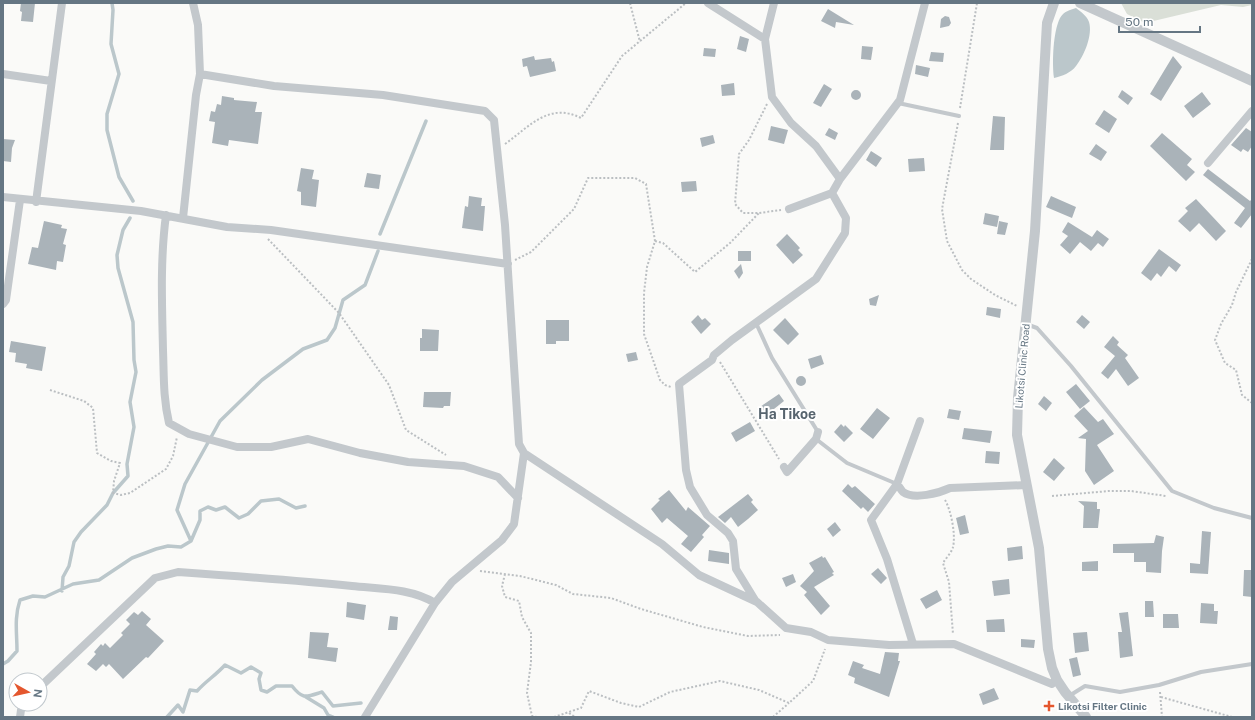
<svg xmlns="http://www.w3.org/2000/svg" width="1255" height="720" font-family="'Public Sans',sans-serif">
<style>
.green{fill:#dadfd7}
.water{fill:#bbc7cb}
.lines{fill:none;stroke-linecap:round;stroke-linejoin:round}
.stream{stroke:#bbc7cb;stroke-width:3.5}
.building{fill:#aab3b9}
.path{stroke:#bbbfc2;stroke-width:2;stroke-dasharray:2 2;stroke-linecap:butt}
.service{stroke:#c3c8cc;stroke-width:4}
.minor{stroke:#c3c8cc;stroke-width:8}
.tertiary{stroke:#c3c8cc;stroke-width:10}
.poi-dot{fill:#e4572e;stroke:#fff;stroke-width:1.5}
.labels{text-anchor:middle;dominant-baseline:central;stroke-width:4;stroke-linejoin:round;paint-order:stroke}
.street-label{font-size:10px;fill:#657683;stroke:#fff}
.poi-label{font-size:10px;font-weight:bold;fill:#657683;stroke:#fff;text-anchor:start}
.district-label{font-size:14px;font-weight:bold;fill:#57646e;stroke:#fff}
</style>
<rect width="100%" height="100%" fill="#fafaf8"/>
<path class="green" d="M1121 3H1252V5L1243 7 1221 5 1145 23 1127 14Z"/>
<path class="water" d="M1076 8C1081 12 1087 16 1089 22 1093 35 1084 56 1076 66 1071 73 1062 76 1054 78 1052 62 1053 32 1060 18 1064 11 1070 10 1076 8Z"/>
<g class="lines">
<path class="stream" d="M112 3 113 10 111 44 119 74 107 114V130L119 177 133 201
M380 234 426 121
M191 541 177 510 185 484 220 421 262 380 303 349 327 340 335 328 343 300 365 285 378 251
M62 591 63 577 69 566 74 542 81 532 107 505 113 493 128 476 127 464 134 427 130 402 136 372 134 360 133 322 118 268 117 255 123 230 130 218
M3 664 8 661 17 651C17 633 14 618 20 600L33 596 45 597 73 584 99 580 132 558 156 549 168 546 181 547 191 541 200 520V511L208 507 216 510 225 507 239 518 248 514 261 501 279 499 296 508 305 506
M306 697 324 708 328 715 333 717
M167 717 178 705 183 712 190 690 197 691C206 681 216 675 225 665L241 673 251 667 261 673 259 679 261 690 267 692 276 686H292C303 700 306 697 322 692L333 706 361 703"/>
</g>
<path class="building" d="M21 3H35L33 22 21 21 22 12 20 11Z
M828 9 854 25 836 22 835 28 821 21Z
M945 16 949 17 951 23 949 26 940 28 941 19Z
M740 36 749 39 746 52 737 49Z
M862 46 873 47 871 60 861 59Z
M704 48 716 49 715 57 703 56Z
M931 52 944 53 943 62 929 61Z
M534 56 535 60 551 58 552 62 554 61 556 71 530 77 527 66 523 67 522 59Z
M1173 56 1182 67 1161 101 1150 94Z
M916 65 930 68 928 77 915 74Z
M734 83 735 95 722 96 721 85Z
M824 84 832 89 821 107 813 103Z
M1122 90 1133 98 1128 105 1118 97Z
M851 95a5 5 0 1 1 10 0a5 5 0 1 1-10 0Z
M1202 92 1211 104 1193 118 1184 106Z
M222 96 234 98V100L257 102 255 112H262L258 144 229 140 228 146 212 143 215 122 209 121 211 111 215 112 217 104 221 105Z
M1104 110 1117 119 1109 133 1095 124Z
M993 116 1005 117 1004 150H990Z
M771 126 788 130 784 144 768 140Z
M829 128 838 133 835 140 825 135Z
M1246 128 1252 132V146L1248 152 1243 149 1241 152 1231 145Z
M1162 133 1192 159 1187 165 1195 172 1186 181 1150 146Z
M713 135 715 143 702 147 700 138Z
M3 139 15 140 12 148 11 162 3 161Z
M1096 144 1107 152 1101 161 1089 154Z
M871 151 882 158 876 167 866 160Z
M924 158 925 171 909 172 908 159Z
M301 168 314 170 312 179 319 180 316 207 301 205V192L297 191Z
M1208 169 1250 201 1252 199V214L1241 228 1234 223 1245 208 1203 175Z
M367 173 381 175 379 189 364 187Z
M696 181 697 191 682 192 681 182Z
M469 196 482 198 481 206H485L483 231 462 228 465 206 468 207Z
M1051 196 1076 207 1072 218 1046 207Z
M1196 199 1226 231 1216 241 1199 223 1190 232 1178 221 1188 211 1185 208Z
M985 213 999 216 997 227 983 224Z
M44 221 62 225 61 228 67 229 63 244 66 245 63 262 57 261 56 270 28 264 32 247 38 248Z
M999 221 1008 223 1005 235 997 234Z
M1068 222 1092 237 1097 230 1109 239 1103 247 1098 243 1091 251 1080 242 1070 254 1060 245 1068 236 1062 232Z
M787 234 800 248 798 250 803 255 793 264 776 245Z
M1159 249 1181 265 1176 272 1169 266 1161 277 1157 273 1151 281 1141 273Z
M738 251H751V261H738Z
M741 264 743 273 739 279 734 271Z
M879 295 876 306 870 305 869 299Z
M987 307 1001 309 1000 318 986 315Z
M698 315 702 320 705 318 711 324 701 334 691 322Z
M1082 315 1090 322 1084 329 1076 322Z
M785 318 799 334 788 345 773 330Z
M546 320H569V341H556V344H546Z
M422 329 439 330 438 351H420V338H422Z
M1113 336 1119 342 1117 345 1128 355 1125 358 1139 378 1128 386 1116 369 1108 379 1101 373 1115 356 1104 347Z
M11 341 46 347 42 371 26 368 27 364 15 362 16 353 9 352Z
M636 352 638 360 628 362 626 354Z
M821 355 824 364 811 369 808 359Z
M796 381a5 5 0 1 1 10 0a5 5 0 1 1-10 0Z
M1076 384 1090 401 1080 409 1066 392Z
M424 392H451L450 406H444L443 408 423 407Z
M779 394 784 401 764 417 757 409Z
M1044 396 1052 403 1046 411 1038 404Z
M1084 407 1098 422 1103 419 1114 434 1097 445 1114 471 1094 485 1085 471 1086 439 1078 438 1088 431 1074 416Z
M877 408 890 418 873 439 860 429Z
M949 409 961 411 959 420 947 418Z
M750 422 755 431 736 442 731 433Z
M841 424 844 427 845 425 853 433 844 442 834 432Z
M964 428 992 431 990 443 962 439Z
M986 451 1000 452 999 464 985 463Z
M1054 458 1065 468 1054 481 1043 472Z
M848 484 852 488 855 486 875 504 868 512 863 507 861 509 842 491Z
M669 490 686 511 688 507 710 526 702 535 704 537 691 552 681 544 688 536 667 518 662 523 651 509 660 500 658 499Z
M748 494 753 500 751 502 758 510 748 519 738 527 731 517 725 523 718 517Z
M1078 501 1097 502V509H1100L1098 528H1083L1084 506Z
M965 515 969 533 960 535 956 518Z
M835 522 841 530 833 537 827 529Z
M1202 531 1211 532 1208 574 1190 573V563L1200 564Z
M1156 535 1164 537 1162 551 1161 573 1146 572V562H1134V553H1113V544L1154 543Z
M1022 546 1023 559 1008 561 1007 548Z
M709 550 729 553V564L708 561Z
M822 556 823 558 825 557 834 572 832 573 834 575 814 587 830 606 821 615 804 595 807 592 800 586 814 571 809 563Z
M1098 561V571H1082V562Z
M878 568 887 578 881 584 871 574Z
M1244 570H1252V597L1243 596Z
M793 574 796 582 786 587 782 578Z
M1009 579 1010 594 994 596 992 581Z
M937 590 942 600 926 609 920 599Z
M1145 601H1153L1154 617H1145Z
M347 602 366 605 364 620 346 617Z
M1201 603 1214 604V611H1218L1217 624 1200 623Z
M142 611 151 619 146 625 164 641 148 658 146 657 123 679 109 664 106 667 103 664 96 671 87 664 96 654 94 652 101 644 103 646 105 643 110 648 123 635 121 633 130 624 126 620 134 612 138 615Z
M1128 612 1133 656 1120 658 1118 632H1122L1119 613Z
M1163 614H1178L1179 628H1163Z
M390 616 398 617 397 630H388Z
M1004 619 1005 632H987L986 620Z
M310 632 329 633 327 647 338 648 336 662 308 658Z
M1087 632 1089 651 1075 653 1073 633Z
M1021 639 1035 640 1034 648 1021 647Z
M885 652 899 653 898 661H900L889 697 854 683 855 678 848 675 853 661 864 665 862 668 880 674Z
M1077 657 1081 675 1073 677 1069 659Z
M994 688 999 699 983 705 979 694Z"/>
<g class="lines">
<path class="path" d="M630 3 640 42
M767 104 749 140 739 154 735 204 743 213H759L781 210
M960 108 977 3
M958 123 942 209 947 241 962 270 971 279 995 295 1017 306
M505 144C530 126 549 102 581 118L622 56 686 3
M268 239 339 313 389 385 406 430 446 455
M655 241 663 243 695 272 730 243 759 213
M1252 259 1236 292 1232 305 1221 324 1215 340 1225 363 1236 370 1242 395 1252 403
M515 260 531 252 574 209 588 178H635L646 184 655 241 647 267 644 293V334L660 380 665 385 671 387
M720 362 779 459
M50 390 84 401 93 408 97 453 111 461 120 463 114 481 113 493 121 495 130 493 166 469 173 456 177 437
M1052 496 1109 491H1131L1166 496
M945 500C951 510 956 535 953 547 952 552 946 558 943 563L949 582 953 634
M480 571 520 576 556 585 573 594 611 598 641 609 703 627 748 636 780 635
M505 574 502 586 505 597 519 601 522 617 531 633V662L527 693 532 716 537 717
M1160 692 1162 717
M1161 697 1232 717
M569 713 575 717
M554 717 581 708 589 691 621 703 639 707 670 692 720 681 759 690 789 703 813 681 825 649
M773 717 789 703"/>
<path class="service" d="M898 103 959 116
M756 323 772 358 818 432
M1026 324 1037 328 1071 366 1172 491 1214 508 1252 518
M816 439 847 463 897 484
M1069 696 1085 686 1120 692 1159 685 1201 672 1252 664"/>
<path class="minor" d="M708 3 765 39
M774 3 765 39 772 97 791 123 816 146 840 179 900 100 925 3
M3 74 51 81
M200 74 274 86 383 95 485 111 494 120 505 225 519 444 524 453 514 524 502 540 452 582 435 603 365 717
M1208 163 1252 111
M3 197 141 211 227 227 271 230 508 264
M36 202 62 3
M789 209 832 193 840 179
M166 215C160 260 162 305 163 350 164 376 163 397 169 423L189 434 237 447H271L308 439 360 453 408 462 464 466 498 477 518 498
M183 218 196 95 200 74 198 25 193 3
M3 304 6 300 20 200
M524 453 662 544 699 575 757 602 786 628 811 632 828 640 889 645 954 644 1052 684 1057 680
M784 467 787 472 788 471 816 439 818 432
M897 484C899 486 901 490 903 492 914 500 939 493 950 488L1027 485
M755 600 736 569 733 541 728 533 707 515 690 487 686 470 679 384 712 360 714 355 732 340 816 279 845 233 846 218 832 193
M913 644 887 559 871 520 897 484 920 421
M40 687 155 578 178 572C236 576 294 580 352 586 379 589 411 588 435 603
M20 717 21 710 26 704"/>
<path class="tertiary" d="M1054 3 1047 23 1035 231 1018 398 1017 435 1039 548 1048 649 1052 668 1057 680 1065 692 1086 717
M1080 3 1252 81"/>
</g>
<path class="poi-dot" d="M1047 700h4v4h4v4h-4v4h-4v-4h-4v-4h4z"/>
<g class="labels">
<g class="street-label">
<text transform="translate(1022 366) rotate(-85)">Likotsi Clinic Road</text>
</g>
<g class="poi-label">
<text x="1058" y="706">Likotsi Filter Clinic</text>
</g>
<g class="district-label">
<text x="787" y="414">Ha Tikoe</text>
</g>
</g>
<rect width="1255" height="720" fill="none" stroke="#657683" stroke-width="8"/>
<g transform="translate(28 692) rotate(98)"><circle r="19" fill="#ffffff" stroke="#c1c8cd"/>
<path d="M0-3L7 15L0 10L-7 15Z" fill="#e4572e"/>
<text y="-6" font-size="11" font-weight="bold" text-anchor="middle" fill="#657683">N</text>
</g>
<path d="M1119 26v6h81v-6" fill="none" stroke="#657683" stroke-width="2"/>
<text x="1125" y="26" font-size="12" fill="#657683" stroke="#ffffff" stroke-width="3" paint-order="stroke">50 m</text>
</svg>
